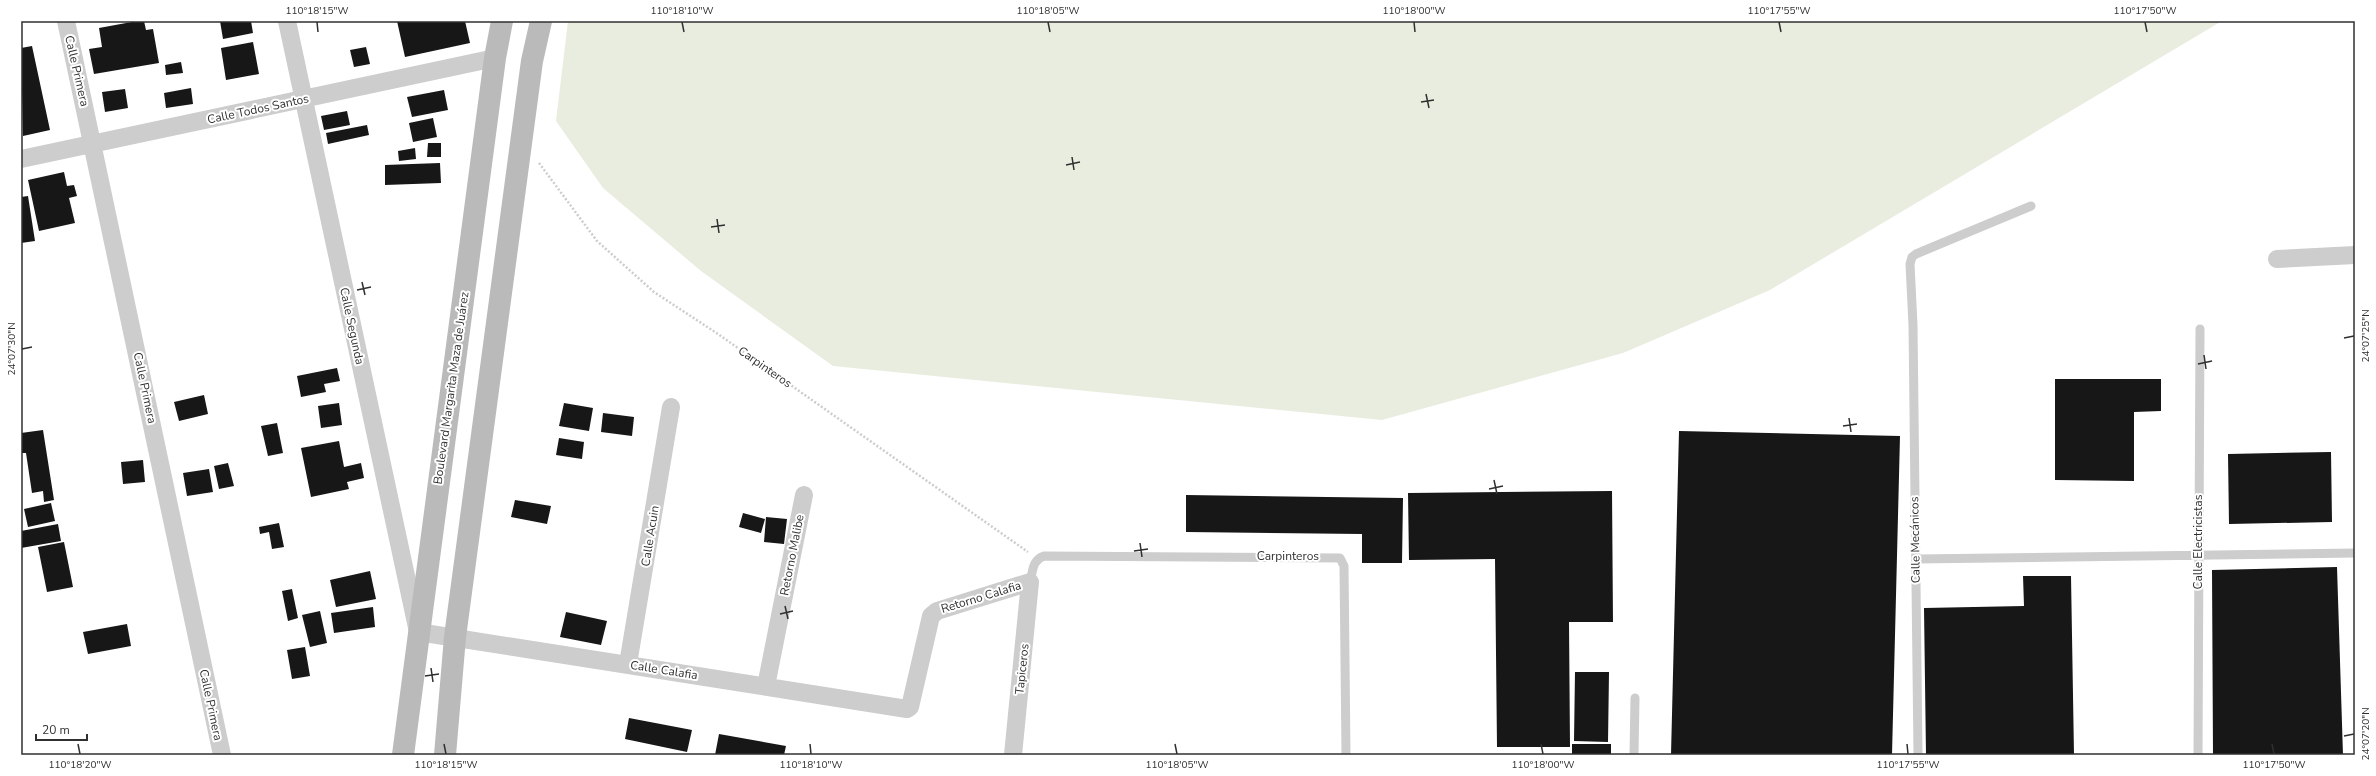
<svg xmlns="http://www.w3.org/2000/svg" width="2376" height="776" font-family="'Nunito Sans',sans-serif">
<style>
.green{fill:#e8eddf}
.building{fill:#171717}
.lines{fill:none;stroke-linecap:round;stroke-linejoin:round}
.path{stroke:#cdcdcd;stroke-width:2.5;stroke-dasharray:2 2;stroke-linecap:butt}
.lane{stroke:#cdcdcd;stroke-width:9}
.street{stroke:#cdcdcd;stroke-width:18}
.secondary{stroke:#bababa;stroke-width:22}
.ticks{fill:none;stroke:#303030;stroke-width:1.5}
.labels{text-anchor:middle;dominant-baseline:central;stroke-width:4;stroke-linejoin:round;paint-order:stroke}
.street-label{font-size:12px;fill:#303030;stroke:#fff}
.neatline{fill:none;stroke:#303030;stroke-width:1.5}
.ticks-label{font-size:10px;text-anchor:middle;fill:#303030}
</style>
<rect width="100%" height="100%" fill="#fff"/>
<path class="green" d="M568 21H2222L1770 290 1623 353 1382 420 833 366 701 271 603 188 556 121Z"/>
<path class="building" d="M137 21H144L146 30 153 29 159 63 94 74 89 49 102 47 99 28Z
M220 21H251L253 33 223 39Z
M397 21H465L470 43 405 57Z
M253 42 259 74 226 80 221 48Z
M32 46 50 130 23 136 21 48Z
M366 47 370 64 354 67 350 50Z
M181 62 183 73 166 75 165 65Z
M191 88 193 104 166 108 164 93Z
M125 89 128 108 105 112 102 92Z
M444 90 448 110 412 117 407 97Z
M347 111 350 125 324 130 321 116Z
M433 118 437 137 413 142 409 123Z
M367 125 369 135 328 144 326 133Z
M428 143H441V157H427Z
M415 148 416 159 399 161 398 151Z
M440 163 441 183 385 185V165Z
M64 172 67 186 74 185 77 196 69 198 75 223 39 231 28 180Z
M28 196 35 241 21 243V197Z
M337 368 340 381 324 384 326 392 301 397 297 376Z
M2055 379H2161V411L2134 412V481L2055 480Z
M204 395 208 414 179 421 174 402Z
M339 403 342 425 321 428 318 406Z
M564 403 593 408 589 431 559 426Z
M603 413 634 417 632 436 601 432Z
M277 423 283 453 268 456 261 426Z
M43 430 54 500 44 502 43 491 32 493 26 453H21V433Z
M1679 431 1900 436 1892 755H1671Z
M559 438 584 442 582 459 556 455Z
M339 441 344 467 361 463 364 478 347 482 349 489 311 497 301 448Z
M2331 452 2332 522 2229 524 2228 454Z
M143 460 145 482 123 484 121 462Z
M228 463 234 486 219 489 214 466Z
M209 469 213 492 187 496 183 473Z
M1612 491 1613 622H1569L1570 747H1497L1495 559 1409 560 1408 493Z
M1186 495 1403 498 1402 563H1362V534L1186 532Z
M515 500 551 506 547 524 511 517Z
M51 503 55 521 28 527 24 509Z
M743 513 765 519 761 533 739 527Z
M766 517 787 519 784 544 764 542Z
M279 523 284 547 272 549 269 532 260 534 259 527Z
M58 524 61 541 21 548V531Z
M64 542 73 587 47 592 38 547Z
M2337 567 2343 755H2213L2212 570Z
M370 571 376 599 336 607 330 580Z
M2023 576H2071L2074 755H1926L1924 608 2024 606Z
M292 589 298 618 288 621 282 591Z
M373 607 375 627 334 633 331 613Z
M320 611 327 643 310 647 302 615Z
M566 612 607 621 601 645 560 637Z
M127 624 131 646 88 654 83 632Z
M305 647 310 676 292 679 287 650Z
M1575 672H1609L1608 742 1574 741Z
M629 718 692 730 687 752 625 739Z
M719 734 786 746 784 755H715Z
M1572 744H1611V755H1572Z"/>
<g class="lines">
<path class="path" d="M539 163 597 241 654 292 718 334 1028 552"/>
<path class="lane" d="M1916 559 2355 553
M1030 582C1033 571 1032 560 1044 556L1340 558 1344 566 1346 755
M1634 755 1635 698
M1918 755 1913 325 1910 264 1912 257 1916 254 2031 206
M2198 755 2200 329"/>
<path class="street" d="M66 21 222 755
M287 21 418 632 907 709 910 707 931 616 937 611 1030 582 1013 755
M21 159 495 58
M2277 259 2355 255
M628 664 671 407
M766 686 804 495"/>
<path class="secondary" d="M403 755 495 58 502 21
M445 755 455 637 532 61 541 21"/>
</g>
<path class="ticks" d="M317 22 318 32M682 22 684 32M1048 22 1050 32M1414 22 1415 32M1779 22 1781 32M2145 22 2147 32M1426 94 1429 108M1421 102 1434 100M1072 157 1074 170M1066 165 1080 162M717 219 719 233M711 227 725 225M362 282 365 295M357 290 371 287M2344 338 2354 336M22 349 32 347M2204 355 2206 369M2198 364 2212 361M1849 418 1851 432M1843 426 1857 424M1494 480 1497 494M1489 489 1503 486M1140 543 1142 557M1134 551 1148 549M785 606 788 619M780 614 793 611M431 668 433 682M425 676 439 674M2344 736 2354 734M78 744 80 754M444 744 446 754M810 744 811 754M1175 744 1177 754M1541 744 1543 754M1907 744 1908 754M2272 744 2274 754"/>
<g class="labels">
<g class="street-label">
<text transform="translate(77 71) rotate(77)">Calle Primera</text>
<text transform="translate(258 109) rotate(-12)">Calle Todos Santos</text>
<text transform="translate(352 326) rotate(78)">Calle Segunda</text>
<text transform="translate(765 367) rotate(35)">Carpinteros</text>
<text transform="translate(145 388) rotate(78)">Calle Primera</text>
<text transform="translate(451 388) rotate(-82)">Boulevard Margarita Maza de Juárez</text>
<text transform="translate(650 536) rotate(-81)">Calle Acuin</text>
<text transform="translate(1915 540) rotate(-91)">Calle Mecánicos</text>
<text transform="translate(2198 542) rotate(-90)">Calle Electricistas</text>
<text transform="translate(792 555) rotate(-79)">Retorno Malibe</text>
<text x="1288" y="556">Carpinteros</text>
<text transform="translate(981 597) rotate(-17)">Retorno Calafia</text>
<text transform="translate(1022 669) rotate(-84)">Tapiceros</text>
<text transform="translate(664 670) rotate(9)">Calle Calafia</text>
<text transform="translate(211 705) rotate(78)">Calle Primera</text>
</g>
</g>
<rect width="2376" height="776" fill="none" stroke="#ffffff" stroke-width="44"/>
<path d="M36 734v6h51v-6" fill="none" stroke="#303030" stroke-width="2"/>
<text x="42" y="734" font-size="12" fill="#303030" stroke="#ffffff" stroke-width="3" paint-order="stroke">20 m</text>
<rect x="22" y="22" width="2332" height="732" class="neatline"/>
<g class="ticks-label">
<text x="317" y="14">110°18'15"W</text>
<text x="682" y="14">110°18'10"W</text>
<text x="1048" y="14">110°18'05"W</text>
<text x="1414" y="14">110°18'00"W</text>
<text x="1779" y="14">110°17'55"W</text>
<text x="2145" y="14">110°17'50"W</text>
<text transform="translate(2365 336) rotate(-90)" y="4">24°07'25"N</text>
<text transform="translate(11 349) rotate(-90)" y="4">24°07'30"N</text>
<text transform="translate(2365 734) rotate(-90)" y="4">24°07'20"N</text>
<text x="80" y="768">110°18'20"W</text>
<text x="446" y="768">110°18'15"W</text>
<text x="811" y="768">110°18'10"W</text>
<text x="1177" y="768">110°18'05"W</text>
<text x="1543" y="768">110°18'00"W</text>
<text x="1908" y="768">110°17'55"W</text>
<text x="2274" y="768">110°17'50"W</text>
</g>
</svg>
